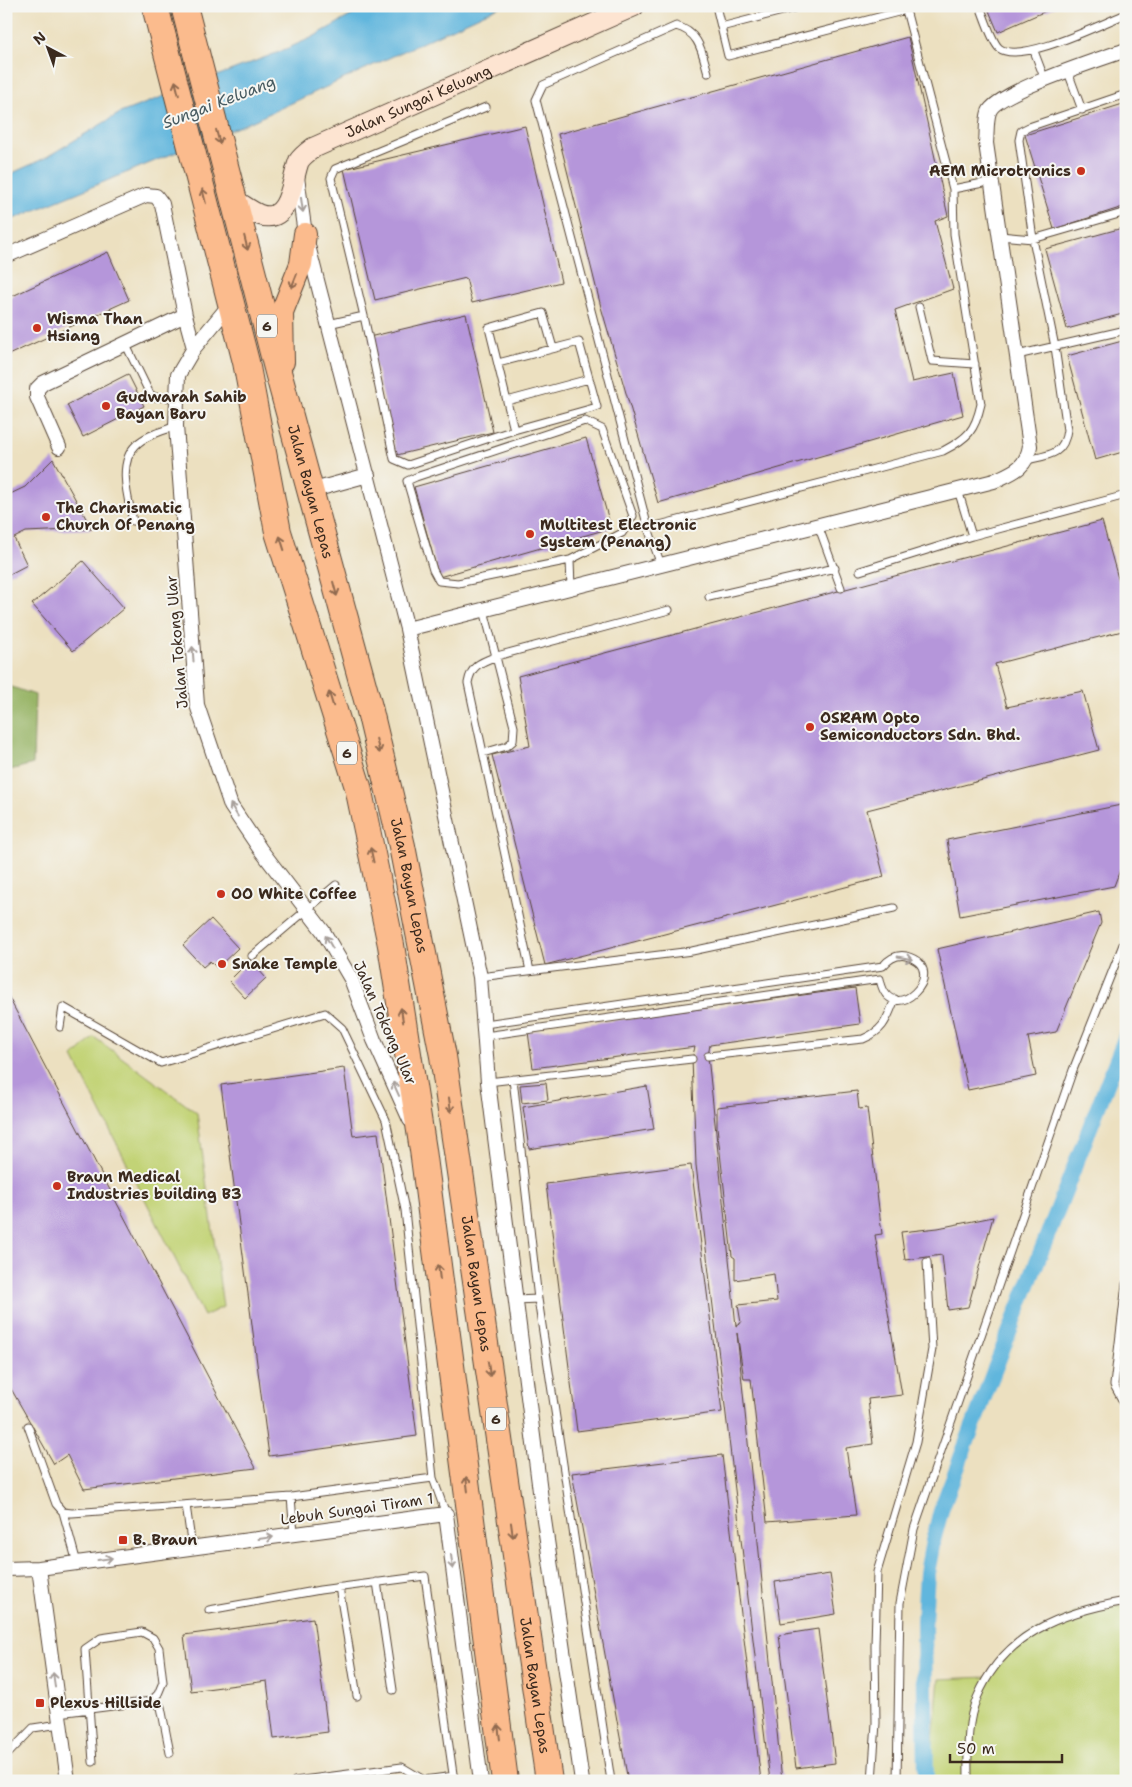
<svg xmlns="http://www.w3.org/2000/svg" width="1132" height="1787" font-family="'Shantell Sans',sans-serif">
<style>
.green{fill:#c2d376;stroke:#7e7e4a}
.forest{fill:#99b567;stroke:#6a7042}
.water{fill:#61b6dd;stroke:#4e707e}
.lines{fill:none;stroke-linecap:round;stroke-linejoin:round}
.canal{stroke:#61b6dd;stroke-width:16}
.building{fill:#b596da}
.lane-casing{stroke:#564536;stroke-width:9}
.street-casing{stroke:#564536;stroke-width:16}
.secondary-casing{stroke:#564536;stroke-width:22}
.primary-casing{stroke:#564536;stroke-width:24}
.highway-casing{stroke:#564536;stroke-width:28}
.lane{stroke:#fff;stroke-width:7}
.street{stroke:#fff;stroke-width:14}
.secondary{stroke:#fde4d1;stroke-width:20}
.primary{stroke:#fbbb8d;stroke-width:22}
.highway{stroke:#fbbb8d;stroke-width:26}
.oneway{stroke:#916b50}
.oneway2{stroke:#a79f9a}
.poi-dot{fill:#c8321e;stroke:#f6f6f2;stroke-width:2}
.labels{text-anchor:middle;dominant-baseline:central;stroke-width:4;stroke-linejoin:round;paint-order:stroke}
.shield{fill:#f6f6f2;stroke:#73675e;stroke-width:1}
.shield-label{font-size:14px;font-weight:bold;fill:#3b2a1e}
.street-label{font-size:15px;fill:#3b2a1e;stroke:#f6f6f2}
.poi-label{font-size:15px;font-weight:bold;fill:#3b2a1e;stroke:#f6f6f2;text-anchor:start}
.water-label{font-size:16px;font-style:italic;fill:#485b61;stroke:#f6f6f2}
</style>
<rect width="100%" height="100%" fill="#f6f6f2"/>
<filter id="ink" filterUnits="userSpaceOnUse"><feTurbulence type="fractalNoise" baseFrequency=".02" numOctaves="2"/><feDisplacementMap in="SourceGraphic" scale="10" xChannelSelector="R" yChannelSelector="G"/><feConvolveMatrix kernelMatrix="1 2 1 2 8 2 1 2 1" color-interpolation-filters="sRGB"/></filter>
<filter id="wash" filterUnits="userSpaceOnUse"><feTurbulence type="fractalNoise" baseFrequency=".0096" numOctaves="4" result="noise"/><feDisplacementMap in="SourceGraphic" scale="20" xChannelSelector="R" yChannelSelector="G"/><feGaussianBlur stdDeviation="1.12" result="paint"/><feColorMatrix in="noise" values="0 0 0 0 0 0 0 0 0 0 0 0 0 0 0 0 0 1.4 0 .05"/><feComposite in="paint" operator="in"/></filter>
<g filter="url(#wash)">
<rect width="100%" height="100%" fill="#ece0c0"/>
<path class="green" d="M94 1037 197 1113 223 1307 204 1316 73 1057Z
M1090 1606H1126V1781H929L939 1679 988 1677 1021 1639Z"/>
<path class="forest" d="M6 685 35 695 33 764 6 771Z"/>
<path class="water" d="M368 6H501L255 120 6 222V176L45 158 120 113 279 52 311 38Z"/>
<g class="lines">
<path class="canal" d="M926 1781 924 1621 927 1573 933 1541 942 1507 994 1371 1126 1036"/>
</g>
<g id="blocks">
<path class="building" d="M987 6H1057L998 32Z
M908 37 948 216 935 221 953 289 895 310 912 382 954 373 963 415 658 503 601 307 558 134Z
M1126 103V206L1054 229 1025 135Z
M525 126 561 282 472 303 466 278 375 300 344 169Z
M1126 227V313L1067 329 1045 249Z
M108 252 129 300 6 356V299Z
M466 314 493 432 397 455 369 337Z
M1126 340V451L1095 460 1067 356Z
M128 374 144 406 83 437 67 405Z
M586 438 611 528 439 577 414 487Z
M53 459 92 529 26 532 14 538 27 565 6 576V496L25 487Z
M1102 521 1126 607V630L995 664 1007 707 1083 691 1099 750 867 810 884 877 545 965 492 755 530 746 518 676Z
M83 561 124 608 73 651 32 604Z
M1126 804V854L1114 886 960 916 947 840Z
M1099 912 1101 923 1056 1032 1028 1037 1036 1076 968 1090 937 949Z
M211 919 238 948 217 968 210 961 203 967 183 945Z
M250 960 266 978 245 998 229 981Z
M855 988 860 1024 710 1045 708 1056 736 1326 741 1323 738 1305 777 1301 774 1274 735 1280V1258L732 1256 717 1127V1107L857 1091 859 1109 867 1108 882 1234 875 1235 902 1395 868 1399 873 1444 846 1448 856 1515 767 1522 751 1379H744L737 1333 782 1781H770L696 1165 692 1059 695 1047 533 1068 528 1032Z
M6 992 256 1468 84 1489 67 1455 54 1464 6 1380Z
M344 1068 353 1136 378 1133 417 1436 269 1456 221 1085Z
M546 1083 548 1100 522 1103 520 1085Z
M647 1086 654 1129 529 1149 523 1107Z
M691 1165 722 1412 577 1431 546 1184Z
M993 1217 968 1307 948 1310 942 1255 905 1260 901 1232 938 1228Z
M722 1455 761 1781H628L572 1473Z
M830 1574 836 1614 781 1623 775 1582Z
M313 1618 328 1732 274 1739 267 1681 191 1691 184 1635Z
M818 1629 835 1763 796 1768 779 1635Z"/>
</g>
</g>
<g filter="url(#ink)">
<use href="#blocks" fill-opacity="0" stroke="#564536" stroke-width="1"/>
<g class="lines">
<g class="lane-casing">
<path id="lane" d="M716 6 728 56 906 10 953 189
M980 6C984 16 992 42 999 48 1020 65 1101 24 1126 14
M721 27 802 6
M1034 51 1045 80
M1068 72 1082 110
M1000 236 1033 239 1126 212
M919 307 932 361 975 364
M364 316 394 459 408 465 514 430 597 407 579 342 498 363
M328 324 364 316 331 178 335 169 486 107
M125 343 150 394 155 397 177 398
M1017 355 1126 330
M507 401 589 379
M514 430 489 328 543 313 553 348
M1027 460C1049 455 1064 455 1067 430L1055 347 1033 239 1019 140 1021 131 1029 127 1126 94
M958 490 972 536
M133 521C128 498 117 463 136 445 146 435 163 431 176 426
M818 525 841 588
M648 528 943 451C968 438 975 431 981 404L954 234 953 189 993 181
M570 560 622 533 633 516 602 429 585 421 416 477 407 481 433 570 439 581 458 583 570 560 571 588
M661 565 648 528 536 100 543 85 676 26C700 32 702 53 708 73
M860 571 972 536 1126 495
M709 597 835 568
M483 753 507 746 513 741 514 727 484 610
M252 956 336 885
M530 971 468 683C471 665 481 662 497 656L669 610
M480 977 692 951 894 908
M485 1024 883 966C889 959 896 954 906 956 954 969 890 1033 880 979L485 1036
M60 1027 63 1007 161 1063 325 1013 342 1028 386 1120 405 1210 433 1478 446 1514
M708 1056 863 1039C885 1030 887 1018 895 999
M513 1079 538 1299 611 1781
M488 1082 692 1059
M1126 1284 1114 1385 1126 1407
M516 1300 538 1299
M28 1426 56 1504 63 1512 72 1513 291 1497 433 1478
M291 1497 294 1534
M186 1505 192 1548
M63 1512 77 1563
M377 1582 393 1690
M339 1587 357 1696
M209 1610 320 1590 425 1576 454 1781
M151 1701 161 1707 170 1753
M59 1713 151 1701 158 1694 163 1682 159 1648 153 1638 142 1632 101 1638 85 1649 93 1762
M6 1756 33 1728 60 1724
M295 1781 402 1767 424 1780 454 1776
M872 1781 876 1723 875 1646 877 1572 916 1442 932 1349 927 1262
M897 1781 900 1603 914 1529 1073 1070 1126 937
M968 1781C968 1754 966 1723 977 1698 1004 1633 1062 1612 1126 1601"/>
</g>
<g class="street-casing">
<path id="street" d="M297 177 305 234 407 629 480 977 488 1082 541 1499 582 1781
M6 256 146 195 156 196 162 204 185 315 194 348
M232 302 194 348 178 375 176 426 197 705 231 806 260 849 323 931 351 979 374 1040 410 1120
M59 447 37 397V389L43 383 185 315
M310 491 368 475
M407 629 994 481C1013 472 1026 469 1030 446L986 143C987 134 986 120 989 112 995 93 1103 58 1126 50
M39 1568 68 1781
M6 1569 39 1568 446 1514 481 1781"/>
</g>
<g class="secondary-casing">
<g id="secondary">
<path id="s1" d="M236 201C243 205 252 212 260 215 291 225 292 177 299 161 302 156 309 151 313 148L634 6"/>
</g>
</g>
<g class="primary-casing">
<path id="primary" d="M283 362 282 312 301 264 305 234"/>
</g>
<g class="highway-casing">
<g id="highway">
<path d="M155 6 246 362 278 532 358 787 391 945 423 1150 505 1781"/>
<path id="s2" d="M184 6 278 372 369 707 402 846 443 1056 549 1781"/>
</g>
</g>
<use href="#lane" class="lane"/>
<use href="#street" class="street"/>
<use href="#secondary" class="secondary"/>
<use href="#primary" class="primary"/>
<use href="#highway" class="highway"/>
</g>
<defs><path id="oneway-shaft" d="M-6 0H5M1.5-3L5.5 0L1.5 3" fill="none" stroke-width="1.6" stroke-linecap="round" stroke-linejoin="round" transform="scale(1.25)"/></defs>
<g class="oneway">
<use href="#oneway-shaft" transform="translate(177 88) rotate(-104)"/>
<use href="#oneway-shaft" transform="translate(218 137) rotate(75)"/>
<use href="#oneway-shaft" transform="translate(204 196) rotate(-104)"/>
<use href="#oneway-shaft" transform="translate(246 243) rotate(76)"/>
<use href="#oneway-shaft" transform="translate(294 281) rotate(112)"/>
<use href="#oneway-shaft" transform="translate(282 543) rotate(-108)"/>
<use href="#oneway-shaft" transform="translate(335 589) rotate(75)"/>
<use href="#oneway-shaft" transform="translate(331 699) rotate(-107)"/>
<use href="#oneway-shaft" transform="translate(378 746) rotate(76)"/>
<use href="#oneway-shaft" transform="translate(372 855) rotate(-102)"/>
<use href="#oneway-shaft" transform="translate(402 1015) rotate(-99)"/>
<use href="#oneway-shaft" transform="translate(450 1105) rotate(82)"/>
<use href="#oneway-shaft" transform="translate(439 1272) rotate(-97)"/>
<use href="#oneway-shaft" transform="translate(489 1369) rotate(82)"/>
<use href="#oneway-shaft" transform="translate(467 1484) rotate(-97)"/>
<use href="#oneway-shaft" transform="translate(512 1530) rotate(82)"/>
<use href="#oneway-shaft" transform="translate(499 1732) rotate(-97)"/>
</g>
<g class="oneway2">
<use href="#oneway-shaft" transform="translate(302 205) rotate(82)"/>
<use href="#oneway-shaft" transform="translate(193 654) rotate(-94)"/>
<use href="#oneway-shaft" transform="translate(234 810) rotate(-121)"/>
<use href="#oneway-shaft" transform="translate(329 942) rotate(-120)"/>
<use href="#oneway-shaft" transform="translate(905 958) rotate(11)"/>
<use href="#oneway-shaft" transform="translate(396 1089) rotate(-114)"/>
<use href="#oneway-shaft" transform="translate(266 1538) rotate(-8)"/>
<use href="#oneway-shaft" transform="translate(105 1559) rotate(-8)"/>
<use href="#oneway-shaft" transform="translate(452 1562) rotate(82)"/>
<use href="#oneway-shaft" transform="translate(54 1680) rotate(-98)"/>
</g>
</g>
<g class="poi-dot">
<circle cx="1081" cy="171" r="5"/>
<circle cx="37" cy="328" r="5"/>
<circle cx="106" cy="406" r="5"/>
<circle cx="46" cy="517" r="5"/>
<circle cx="530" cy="534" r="5"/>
<circle cx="810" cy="727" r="5"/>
<circle cx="221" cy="894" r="5"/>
<circle cx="222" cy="964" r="5"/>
<circle cx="57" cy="1186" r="5"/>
<rect x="118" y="1535" width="10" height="10" rx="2.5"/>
<rect x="35" y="1698" width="10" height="10" rx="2.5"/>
</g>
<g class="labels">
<g class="shield">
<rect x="257" y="314.5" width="20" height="23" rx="4"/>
<rect x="337" y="741.5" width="20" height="23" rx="4"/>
<rect x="486" y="1407.5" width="20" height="23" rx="4"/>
</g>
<g class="shield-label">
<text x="267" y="326">6</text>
<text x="347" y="753">6</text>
<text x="496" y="1419">6</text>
</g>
<g class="street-label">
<text stroke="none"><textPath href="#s1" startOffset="238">Jalan Sungai Keluang</textPath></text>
<text stroke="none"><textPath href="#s2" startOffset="502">Jalan Bayan Lepas</textPath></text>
<text transform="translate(177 642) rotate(-95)">Jalan Tokong Ular</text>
<text stroke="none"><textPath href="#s2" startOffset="908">Jalan Bayan Lepas</textPath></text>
<text transform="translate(385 1023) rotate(66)">Jalan Tokong Ular</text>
<text stroke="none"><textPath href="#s2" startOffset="1312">Jalan Bayan Lepas</textPath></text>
<text transform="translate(357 1509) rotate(-8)">Lebuh Sungai Tiram 1</text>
<text stroke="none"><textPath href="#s2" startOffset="1718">Jalan Bayan Lepas</textPath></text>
</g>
<g class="poi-label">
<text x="1071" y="171" text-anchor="end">AEM Microtronics</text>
<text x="47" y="319">Wisma Than<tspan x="47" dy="17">Hsiang</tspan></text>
<text x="116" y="397">Gudwarah Sahib<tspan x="116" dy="17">Bayan Baru</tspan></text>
<text x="56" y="508">The Charismatic<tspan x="56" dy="17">Church Of Penang</tspan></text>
<text x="540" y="525">Multitest Electronic<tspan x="540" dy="17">System (Penang)</tspan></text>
<text x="820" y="718">OSRAM Opto<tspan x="820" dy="17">Semiconductors Sdn. Bhd.</tspan></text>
<text x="231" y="894">OO White Coffee</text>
<text x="232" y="964">Snake Temple</text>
<text x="67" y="1177">Braun Medical<tspan x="67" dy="17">Industries building B3</tspan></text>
<text x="133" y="1540">B. Braun</text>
<text x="50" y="1703">Plexus Hillside</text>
</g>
<g class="water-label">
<text transform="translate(219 102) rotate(-21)">Sungai Keluang</text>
</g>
</g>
<rect width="1132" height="1787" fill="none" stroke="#f6f6f2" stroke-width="25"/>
<g transform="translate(48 48) rotate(319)" stroke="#f6f6f2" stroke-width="4" paint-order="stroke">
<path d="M0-4L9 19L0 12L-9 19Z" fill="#3b2a1e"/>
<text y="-8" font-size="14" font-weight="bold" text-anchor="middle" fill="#3b2a1e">N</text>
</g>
<path d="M950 1754v8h112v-8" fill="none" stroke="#3b2a1e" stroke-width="2.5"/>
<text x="957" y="1754" font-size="15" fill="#3b2a1e" stroke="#f6f6f2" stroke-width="4" paint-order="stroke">50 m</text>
</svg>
